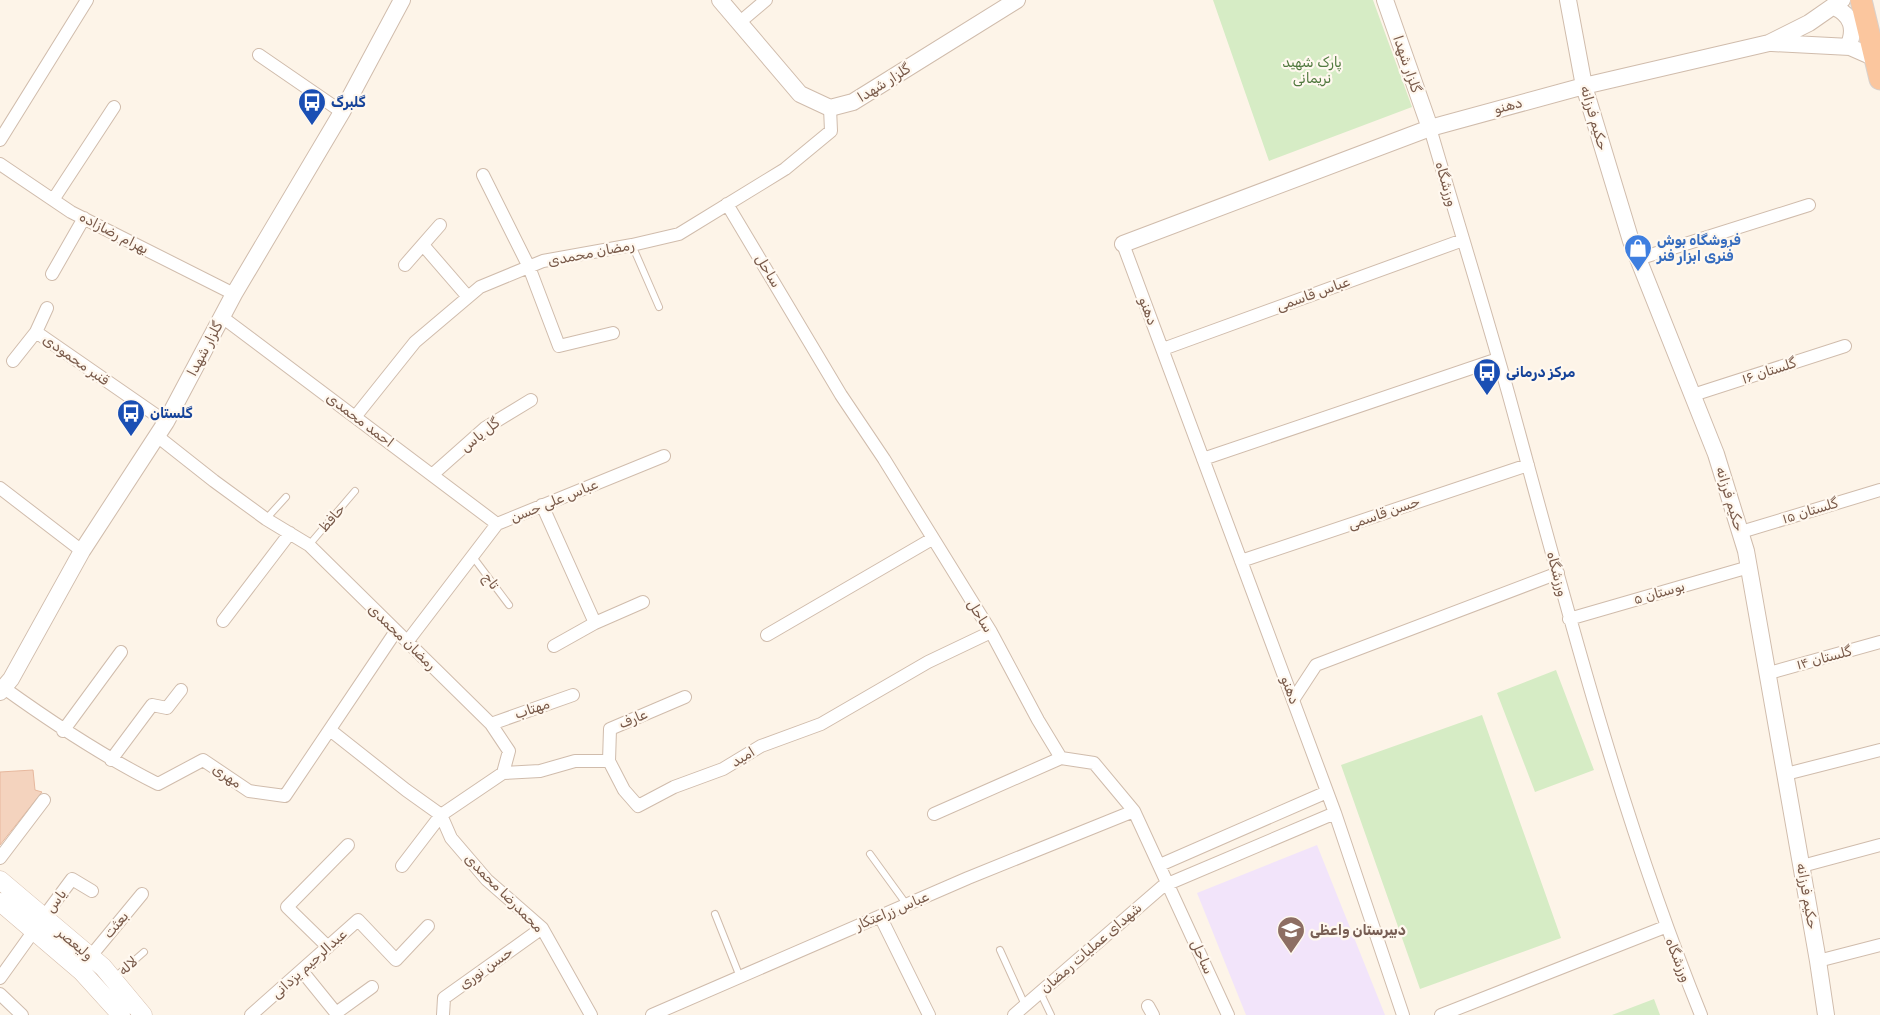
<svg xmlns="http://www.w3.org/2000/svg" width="1880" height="1015" font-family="Rubik,'Noto Sans Arabic',sans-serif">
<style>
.education{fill:#f2e4fa}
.green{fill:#d6ecc5}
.building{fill:#f4d3be;stroke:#e7b89e}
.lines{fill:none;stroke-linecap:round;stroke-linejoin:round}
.service-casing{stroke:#d0bcac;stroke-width:8}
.minor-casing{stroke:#d0bcac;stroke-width:14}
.tertiary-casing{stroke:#d0bcac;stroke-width:18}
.secondary-casing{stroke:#d6beac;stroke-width:19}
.trunk-casing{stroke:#d9d1cc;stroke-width:23}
.service{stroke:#fff;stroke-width:6}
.minor{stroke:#fff;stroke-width:12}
.tertiary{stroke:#fff;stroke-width:16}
.secondary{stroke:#fff;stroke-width:18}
.trunk{stroke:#fbc69e;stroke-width:21}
.labels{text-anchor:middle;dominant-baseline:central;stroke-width:4.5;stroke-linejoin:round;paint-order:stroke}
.park-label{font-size:14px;fill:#51793f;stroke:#fff8ef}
.street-label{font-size:14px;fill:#795a4a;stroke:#fff8ef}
.transit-label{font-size:14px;font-weight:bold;fill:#164399;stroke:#fff8ef;text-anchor:start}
.shop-label{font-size:14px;font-weight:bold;fill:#366cbe;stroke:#fff8ef;text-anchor:start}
.education-label{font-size:14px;font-weight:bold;fill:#785e54;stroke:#fff8ef;text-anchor:start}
</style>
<rect width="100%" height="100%" fill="#fdf4e8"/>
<path class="education" d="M1317 845 1385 1015H1246L1197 893Z"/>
<path class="green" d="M1213 0H1373L1412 107 1269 161Z
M1556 670 1594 770 1535 792 1497 693Z
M1482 715 1561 938 1420 989 1341 765Z
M1654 999 1660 1015H1612Z"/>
<path class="building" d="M33 770 35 790 42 792 0 845V772Z"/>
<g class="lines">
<g class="service-casing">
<path id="service" d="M632 245 659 307
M266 519 286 497
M309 545 355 491
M473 557 509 605
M870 854 907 905
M715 914 740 977
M1000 950 1025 1005
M114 978 144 952
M1040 992 1051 1015"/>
</g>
<g class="minor-casing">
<path id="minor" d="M740 22 766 0
M259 55 342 112
M1430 128C1456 217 1484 306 1509 396 1566 604 1620 815 1701 1015
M0 140 87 0
M0 164 71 212 234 294
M483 175 529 267 559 346 613 333
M53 200 114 107
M727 204 841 395 884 459 991 632 1038 720 1061 758 1094 763 1134 811 1228 1015
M1123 244 1335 813 1403 1015
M423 245 468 297
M1638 259 1809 205
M405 265 440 225
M52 274 84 218
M222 317 497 524
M36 332 166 422
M1163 349 1463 240
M13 361 36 332 47 308
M1693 395 1845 346
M355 417 415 342 480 287 543 261 632 245 679 234 785 169 831 131 830 108
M157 436 214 481 266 519 309 545 491 724 509 751 503 773 441 815 402 866
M1203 459 1498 359
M432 475 485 428 531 400
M0 488 82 551
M542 505 595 623
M1741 532 1880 490
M1241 561 1528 465
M1569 619 1749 567
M223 621 290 533
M767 635 932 539
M407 642 497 524 664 456
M554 646 595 623 643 602
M1769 673 1880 642
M4 688C54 724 102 756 158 784L203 760 249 791 285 796 396 631
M1293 700 1316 665 1558 573
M491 724 573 695
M330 730 406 790 441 815 451 838 487 880 542 928 591 1015
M63 731 121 652
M111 760 152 705 167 708 181 690
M609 761 610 729 685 697
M503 773 540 771 575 761H609L624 790 638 806 674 787 723 769 761 746 821 724 928 662 991 632
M1786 774 1880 750
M934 814 1061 758
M0 858 44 800
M1160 865 1327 792
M1802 866 1880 845
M880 916 929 1015
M43 918 72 879 92 891
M328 947 287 907 348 845
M90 957 142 894
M1818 961 1880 945
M302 971 336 1013 372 987
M0 978 33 932
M0 994 22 1015
M1148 1006 1153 1015
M251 1015 358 920 396 960 428 926
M443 1015 444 998 542 928
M652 1015 968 878 1134 811
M1014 1015 1163 886 1335 813
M1441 1015 1665 927"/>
</g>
<g class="tertiary-casing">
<path id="tertiary" d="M720 0 800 94 830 108 853 102 1017 0
M1385 0 1430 128
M1568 0 1584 86 1631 241 1716 454 1746 551 1818 961 1826 1015
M1834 7C1852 15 1856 29 1848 47
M1772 43 1850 47 1875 58
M1123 244 1430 128 1584 86 1769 43 1809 23 1842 0
M0 692 11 679 82 551 166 422 234 294 342 112 402 0"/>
</g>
<g class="secondary-casing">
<path id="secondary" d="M0 880 103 967 143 1015
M0 902 82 972 121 1015"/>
</g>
<g class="trunk-casing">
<path id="trunk" d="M1861 0 1880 79"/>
</g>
<use href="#service" class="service"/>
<use href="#minor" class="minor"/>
<use href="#tertiary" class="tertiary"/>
<use href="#secondary" class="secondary"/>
<use href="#trunk" class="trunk"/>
</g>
<defs>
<g id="bus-pin" transform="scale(1.4375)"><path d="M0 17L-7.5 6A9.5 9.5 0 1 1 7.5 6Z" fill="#1a4fb4" stroke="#fff8ef"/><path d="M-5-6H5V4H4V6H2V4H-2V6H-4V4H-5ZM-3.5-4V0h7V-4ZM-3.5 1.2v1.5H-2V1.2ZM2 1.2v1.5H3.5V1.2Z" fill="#fff"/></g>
<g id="shop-pin" transform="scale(1.4375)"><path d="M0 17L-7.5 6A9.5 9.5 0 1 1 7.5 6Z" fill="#3f7fe0" stroke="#fff8ef"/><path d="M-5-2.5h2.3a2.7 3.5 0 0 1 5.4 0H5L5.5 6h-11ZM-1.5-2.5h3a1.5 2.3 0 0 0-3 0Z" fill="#fff"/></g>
<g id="school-pin" transform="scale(1.4375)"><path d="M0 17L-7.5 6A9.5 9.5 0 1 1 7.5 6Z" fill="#8d6e63" stroke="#fff8ef"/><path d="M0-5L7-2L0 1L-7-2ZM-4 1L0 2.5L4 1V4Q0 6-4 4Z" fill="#fff"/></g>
</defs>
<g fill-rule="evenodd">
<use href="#bus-pin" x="312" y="102"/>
<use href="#shop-pin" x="1638" y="248"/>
<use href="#bus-pin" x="1487" y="372"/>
<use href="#bus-pin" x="131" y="413"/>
<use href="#school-pin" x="1291" y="930"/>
</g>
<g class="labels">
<g class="park-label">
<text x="1312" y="62">پارک شهید<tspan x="1312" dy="16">نریمانی</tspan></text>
</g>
<g class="street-label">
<text transform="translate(1407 64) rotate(71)">گلزار شهدا</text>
<text transform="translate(884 83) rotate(-32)">گلزار شهدا</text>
<text transform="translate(1508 106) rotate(-15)">دهنو</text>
<text transform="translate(1594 118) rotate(74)">حکیم فرزانه</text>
<text transform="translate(1446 184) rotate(74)">ورزشگاه</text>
<text transform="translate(114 233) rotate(27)">بهرام رضازاده</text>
<text transform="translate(591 253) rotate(-11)">رمضان محمدی</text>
<text transform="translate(768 271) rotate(59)">ساحل</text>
<text transform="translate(1313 294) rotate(-20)">عباس قاسمی</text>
<text transform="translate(1148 311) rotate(70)">دهنو</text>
<text transform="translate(205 349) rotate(-62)">گلزار شهدا</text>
<text transform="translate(76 360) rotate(35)">قنبر محمودی</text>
<text transform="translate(1769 371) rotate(-18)">گلستان ۱۶</text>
<text transform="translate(360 420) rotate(37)">احمد محمدی</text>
<text transform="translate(480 435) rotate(-38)">گل یاس</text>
<text transform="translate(1730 499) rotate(73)">حکیم فرزانه</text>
<text transform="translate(554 501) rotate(-22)">عباس علی حسن</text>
<text transform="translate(1810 511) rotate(-17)">گلستان ۱۵</text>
<text transform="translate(1384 513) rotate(-19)">حسن قاسمی</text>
<text transform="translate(332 518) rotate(-49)">حافظ</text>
<text transform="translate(1557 574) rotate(75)">ورزشگاه</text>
<text transform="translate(491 581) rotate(53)">تاج</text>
<text transform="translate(1659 593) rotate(-16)">بوستان ۵</text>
<text transform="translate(980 616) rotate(58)">ساحل</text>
<text transform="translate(402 637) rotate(44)">رمضان محمدی</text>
<text transform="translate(1824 658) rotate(-15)">گلستان ۱۴</text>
<text transform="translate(1290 690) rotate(70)">دهنو</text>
<text transform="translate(532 709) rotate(-19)">مهتاب</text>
<text transform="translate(633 719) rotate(-23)">عارف</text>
<text transform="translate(743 757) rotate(-32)">امید</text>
<text transform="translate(227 776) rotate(34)">مهری</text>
<text transform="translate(504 893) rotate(45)">محمدرضا محمدی</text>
<text transform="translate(1807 896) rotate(80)">حکیم فرزانه</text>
<text transform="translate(56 901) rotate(-53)">یاس</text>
<text transform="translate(892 911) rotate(-23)">عباس زراعتکار</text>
<text transform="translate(116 925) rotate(-50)">بعثت</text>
<text transform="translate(75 944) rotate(40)">ولیعصر</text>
<text transform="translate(1091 948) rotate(-41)">شهدای عملیات رمضان</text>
<text transform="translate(1202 957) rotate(66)">ساحل</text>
<text transform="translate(1678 960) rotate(68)">ورزشگاه</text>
<text transform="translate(309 964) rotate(-42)">عبدالرحیم یزدانی</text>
<text transform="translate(128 966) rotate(-41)">لاله</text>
<text transform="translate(486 968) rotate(-35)">حسن نوری</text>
</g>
<g class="transit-label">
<text x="331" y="102">گلبرگ</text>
<text x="1506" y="372">مرکز درمانی</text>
<text x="150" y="413">گلستان</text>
</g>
<g class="shop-label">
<text x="1657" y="240">فروشگاه بوش<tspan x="1657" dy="16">فنری ابزار فنر</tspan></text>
</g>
<g class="education-label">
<text x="1310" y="930">دبیرستان واعظی</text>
</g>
</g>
</svg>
